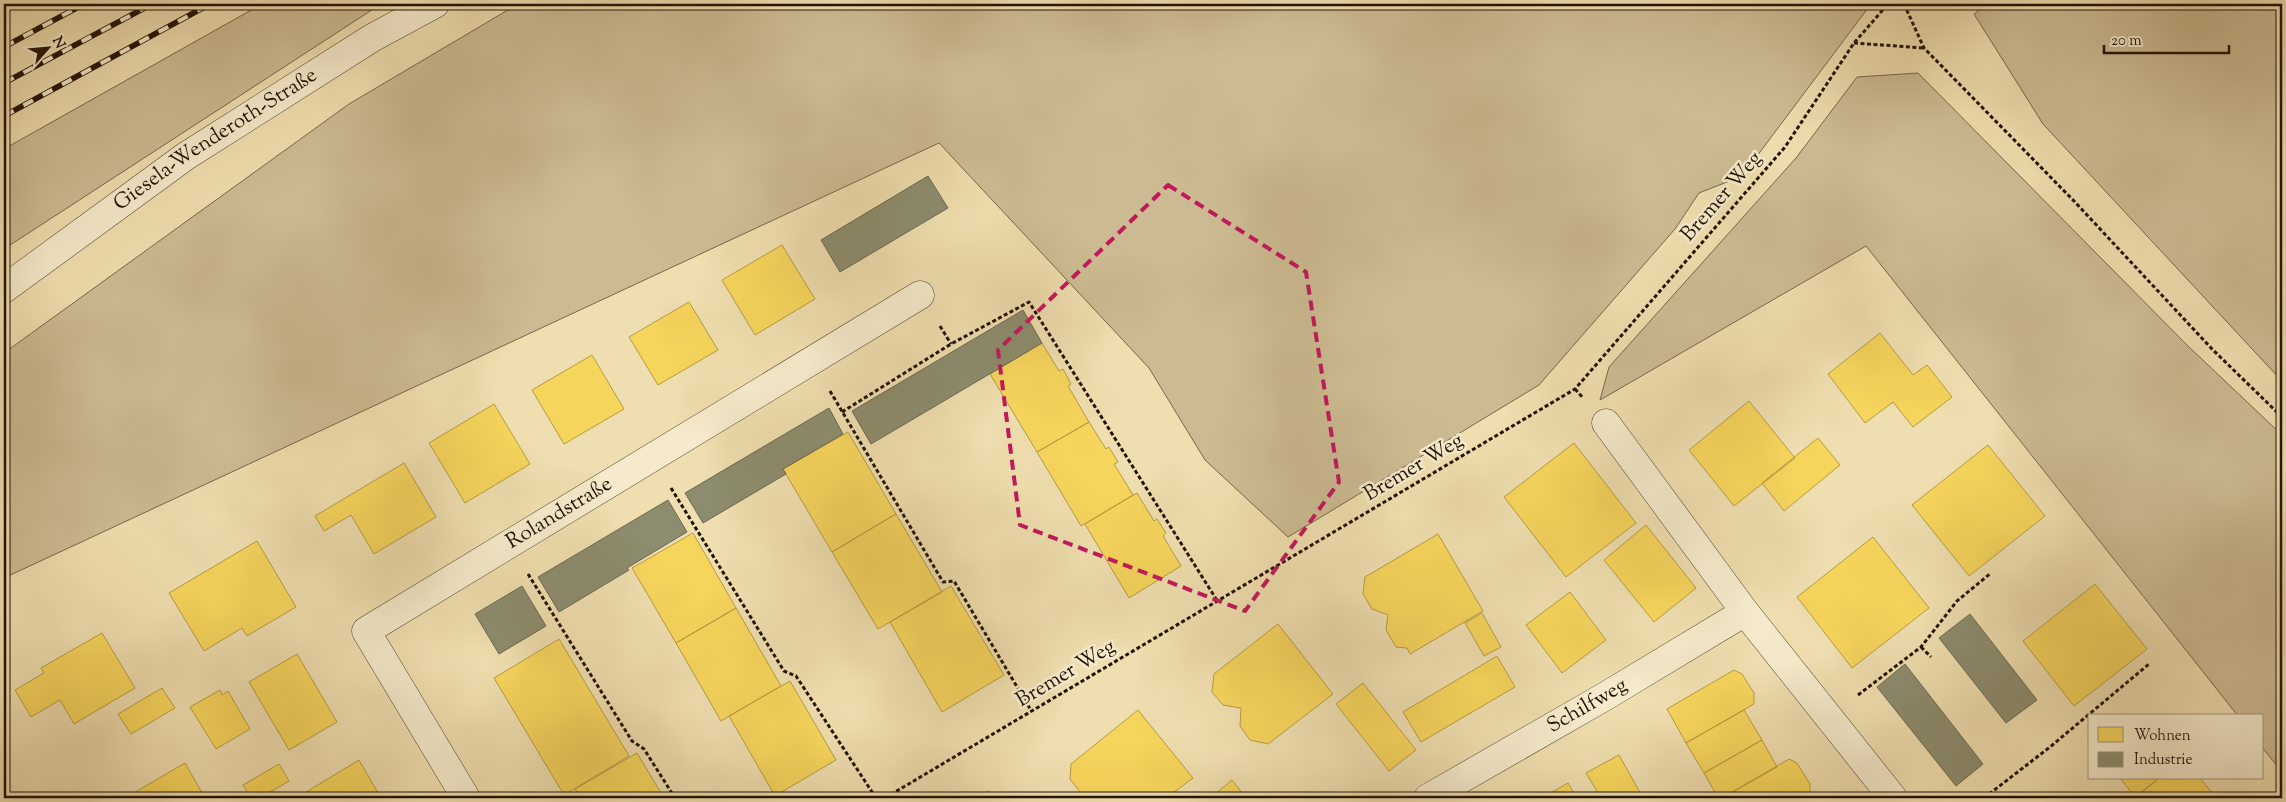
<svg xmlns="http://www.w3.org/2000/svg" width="2286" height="802" font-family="'Sorts Mill Goudy',serif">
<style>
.green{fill:#ccbb92;stroke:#76674b}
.homes{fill:#f6d55c;stroke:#b69b42}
.industry{fill:#8c8c6e;stroke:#6c684e}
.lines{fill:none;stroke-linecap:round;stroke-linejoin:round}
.street-casing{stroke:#54462f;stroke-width:29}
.path{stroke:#211304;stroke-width:3;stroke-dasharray:4 2.5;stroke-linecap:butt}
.street{stroke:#f5eacb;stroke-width:28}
.rail-casing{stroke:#211304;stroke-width:5.5}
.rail{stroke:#f5eacb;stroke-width:4;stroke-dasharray:11;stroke-linecap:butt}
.marked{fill:none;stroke:#c2185b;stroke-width:4;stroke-dasharray:10 6;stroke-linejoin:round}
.labels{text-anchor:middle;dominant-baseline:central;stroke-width:5;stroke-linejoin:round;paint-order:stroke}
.street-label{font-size:21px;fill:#211304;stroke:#f5eacb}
</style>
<rect width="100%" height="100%" fill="#efdeaf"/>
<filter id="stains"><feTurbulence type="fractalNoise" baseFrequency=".004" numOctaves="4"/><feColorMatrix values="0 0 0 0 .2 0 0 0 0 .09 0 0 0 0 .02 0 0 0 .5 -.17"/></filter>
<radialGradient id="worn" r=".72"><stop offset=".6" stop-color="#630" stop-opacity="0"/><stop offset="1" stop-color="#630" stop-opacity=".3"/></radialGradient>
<path class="green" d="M262 4H381L4 249V149Z
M518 4H1871L1742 176 1699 193 1675 229 1539 385 1288 537 1205 460 1149 368 939 143 4 578V353L349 104Z
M1987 4H2282V377L2280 379 2043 124 1974 14Z
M1918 73 2189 347 2282 435V772L2262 747V716H2238L1866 246 1600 400 1609 367 1796 158 1857 77Z"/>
<path class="homes" d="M782 245 815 299 755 335 722 280Z
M689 302 718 350 658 385 629 337Z
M1880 333 1913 375 1927 365 1952 397 1913 427 1893 402 1865 423 1828 374Z
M1042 343 1059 371 1063 369 1071 384 1068 386 1089 422 1037 452 990 374Z
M592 355 624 409 564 444 532 390Z
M1749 401 1795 458 1734 506 1689 450Z
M494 404 530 464 465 503 429 443Z
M1089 422 1106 449 1109 447 1118 462 1114 464 1133 495 1081 526 1037 452Z
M848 432 896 514 832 552 783 469Z
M1818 438 1840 465 1784 511 1762 483Z
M1574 443 1636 523 1566 577 1504 497Z
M1988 445 2045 516 1969 576 1912 505Z
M404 463 436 517 374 554 351 515 324 531 315 516Z
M1137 493 1154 521 1157 519 1166 533 1163 536 1181 566 1129 598 1085 524Z
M896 514 942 592 878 629 832 552Z
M1646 525 1696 588 1654 622 1604 560Z
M693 533 736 608 676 643 632 568Z
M1438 534 1483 611 1410 654 1407 648 1396 647 1386 630 1388 615 1372 609 1363 594 1365 577Z
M1873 537 1929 608 1852 668 1797 597Z
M257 541 296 607 247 636 242 628 204 651 169 593Z
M2095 584 2147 649 2074 706 2023 641Z
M951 586 1004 675 942 712 890 622Z
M1570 592 1606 640 1562 673 1526 625Z
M736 608 781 686 721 721 676 643Z
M1482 613 1501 647 1484 656 1465 623Z
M1278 624 1333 694 1268 744 1250 740 1240 726 1241 708 1223 705 1212 692 1214 674Z
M102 633 135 688 74 724 60 700 31 717 15 690 44 673 41 668Z
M559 639 629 756 564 795 494 678Z
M297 654 337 722 289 750 249 682Z
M1497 656 1515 687 1421 742 1403 712Z
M1734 670 1742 674 1754 693V704L1686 743 1667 709Z
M790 681 836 760 775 796 729 716Z
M1363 683 1416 750 1389 771 1336 704Z
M162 688 175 708 131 734 118 714Z
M220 690 222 695 228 691 250 729 216 749 190 707Z
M1138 710 1193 778 1169 796 1171 798H1098V796L1081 793 1070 779 1071 764Z
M1744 710 1762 740 1704 773 1686 743Z
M1762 740 1777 767 1722 798H1718L1704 773Z
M637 753 664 798H581L575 789Z
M1619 755 1643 798H1601L1586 773Z
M1789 759 1797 763 1810 784V796L1805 798H1722Z
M359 760 381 798H299L298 797Z
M185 763 205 798H125Z
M279 764 289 781 260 798H251L243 785Z
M2120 778H2159L2135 797Z
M2159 778H2200L2212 793 2206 798H2135Z
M1232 780 1246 798H1210Z
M1568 783 1577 798H1542Z
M989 791 993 798H976Z"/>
<path class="industry" d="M928 176 948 208 840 272 821 240Z
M1023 310 1042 343 871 444 852 411Z
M829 408 843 434 783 469 786 474 703 523 685 493Z
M668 500 687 532 627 568 629 570 559 612 538 577Z
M522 586 546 626 499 654 475 614Z
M1970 614 2037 700 2006 723 1939 638Z
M1905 664 1983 764 1956 786 1877 687Z"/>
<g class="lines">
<g class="street-casing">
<g id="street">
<path id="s1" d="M4 289 186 156 372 38 435 4"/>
<path d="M1606 423 1745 612 1893 798"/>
<path id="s2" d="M466 798 366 631 920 295"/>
<path id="s3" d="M1428 798 1604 697 1745 612"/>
</g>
</g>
<path class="path" d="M1904 4 1924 48 2073 200 2213 350 2282 417
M1854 43 1924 48
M940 326 951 344
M1575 389 1583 398
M830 391 943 582 954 581 1032 712
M842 412 951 344 1029 302 1218 602
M671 488 784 671 796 676 876 798
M528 574 632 741 644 749 675 798
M1921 647 1931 657
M1858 695 1921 647 1957 601 1991 573
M885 798 1575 389 1785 147 1854 43 1888 4
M1984 798 2050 747 2149 664"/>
<use href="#street" class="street"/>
<g class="rail-casing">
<path id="rail" d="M4 8 12 4
M4 47 84 4
M4 83 152 4
M4 116 210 4"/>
</g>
<use href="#rail" class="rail"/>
</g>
<path class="marked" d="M1168 185 1306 272 1339 482 1245 611 1020 525 998 350Z"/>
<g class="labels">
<g class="street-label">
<text stroke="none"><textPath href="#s1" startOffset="259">Giesela-Wenderoth-Straße</textPath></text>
<text transform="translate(1722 197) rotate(-49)">Bremer Weg</text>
<text transform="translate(1414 468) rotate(-31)">Bremer Weg</text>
<text stroke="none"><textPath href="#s2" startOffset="421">Rolandstraße</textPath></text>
<text transform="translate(1066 674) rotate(-31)">Bremer Weg</text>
<text stroke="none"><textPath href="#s3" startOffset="184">Schilfweg</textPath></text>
</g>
</g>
<rect width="2286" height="802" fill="none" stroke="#efdeaf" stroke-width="20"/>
<rect x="5" y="5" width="2276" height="792" fill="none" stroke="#211304" stroke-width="2.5"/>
<rect x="10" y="10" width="2266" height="782" fill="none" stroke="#211304"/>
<rect x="2088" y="714" width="175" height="65" fill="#f5eacb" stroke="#a0947b"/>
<rect x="2098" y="727" width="25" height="15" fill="#f6d55c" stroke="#a0947b"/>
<text x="2134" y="740" font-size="15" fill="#211304">Wohnen</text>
<rect x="2098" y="752" width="25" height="15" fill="#8c8c6e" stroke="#a0947b"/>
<text x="2134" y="764" font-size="15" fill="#211304">Industrie</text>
<g transform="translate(48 48) rotate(63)" stroke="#f5eacb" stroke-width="4" paint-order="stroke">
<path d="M0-4L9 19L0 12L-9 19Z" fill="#211304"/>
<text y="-8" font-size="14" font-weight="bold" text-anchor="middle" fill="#211304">N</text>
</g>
<path d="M2104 45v8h125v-8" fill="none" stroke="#211304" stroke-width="2.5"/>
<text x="2111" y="45" font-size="15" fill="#211304" stroke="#f5eacb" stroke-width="4" paint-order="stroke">20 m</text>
<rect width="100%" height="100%" filter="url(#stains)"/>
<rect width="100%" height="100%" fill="url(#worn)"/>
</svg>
